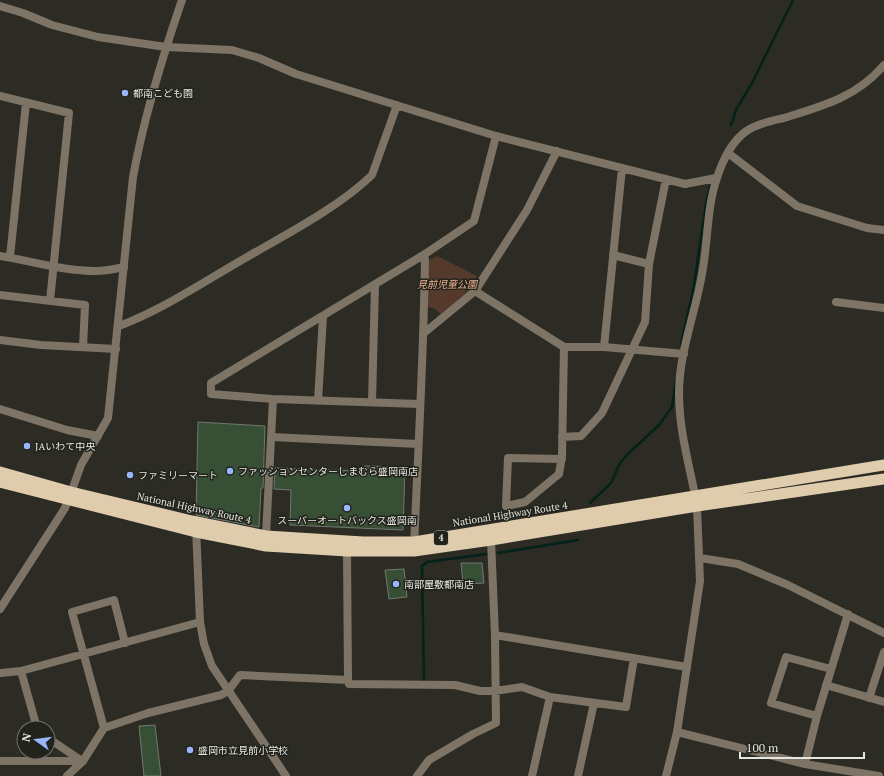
<svg xmlns="http://www.w3.org/2000/svg" width="884" height="776" font-family="'PT Serif','Noto Sans JP',serif">
<style>
.green{fill:#553a2b}
.lines{fill:none;stroke-linecap:round;stroke-linejoin:round}
.stream{stroke:#02221a;stroke-width:2.5}
.building{fill:#374f34;stroke:#727871}
.minor{stroke:#7d7466;stroke-width:8}
.tertiary{stroke:#7d7466;stroke-width:8}
.trunk{stroke:#dfccac;stroke-width:11}
.poi-dot{fill:#97b6fd;stroke:#22231b;stroke-width:1.5}
.labels{text-anchor:middle;dominant-baseline:central;stroke-width:3;stroke-linejoin:round;paint-order:stroke}
.shield{fill:#22231b;stroke:#abaca6;stroke-width:1}
.shield-label{font-size:9px;font-weight:bold;fill:#e6e6e2}
.poi-label{font-size:10px;fill:#e6e6e2;stroke:#22231b;text-anchor:start}
.park-label{font-size:10px;font-style:italic;fill:#ecb092;stroke:#22231b}
.street-label{font-size:10px;fill:#e6e6e2;stroke:#22231b}
</style>
<rect width="100%" height="100%" fill="#2c2c25"/>
<path class="green" d="M437 256 477 276 471 289 441 314 434 308 427 307 428 261Z"/>
<g class="lines">
<path class="stream" d="M731 125 736 110 752 83 793 0
M681 344 693 291 706 204 710 186
M590 503 611 483 620 463 629 453 659 425 672 407 676 380
M498 553 578 540
M424 683 422 566 427 562 487 554"/>
</g>
<path class="building" d="M198 422 265 426 263 488H261L259 527 196 515Z
M364 466 405 467 403 530 290 525 291 490 274 489 275 468 365 471Z
M461 563H482L484 583 463 584Z
M404 569 407 597 389 599 385 570Z
M155 725 161 776H144L139 726Z"/>
<g class="lines">
<path class="minor" d="M0 6 23 13 52 25 98 37 166 47 232 50 259 58 296 74 496 136 685 184 716 178
M0 96 69 113 50 301
M728 153 797 206 867 228 884 230
M613 255 649 264
M0 256C32 261 63 271 96 271 105 271 115 269 124 267
M10 257 26 103
M475 291 564 347H604L684 354
M0 295 85 305 83 347
M836 302 884 308
M119 326C164 309 205 281 247 257 287 234 339 207 372 175L397 105
M424 333 475 291 527 210 557 151
M0 340 41 345 116 349
M604 347 622 168
M318 401 323 316
M372 402 375 285
M419 404 273 399 211 394V383L425 254 474 221 496 136
M0 409 67 430 98 436
M271 437 418 444
M562 437 581 436 602 413 645 322 649 264 666 179
M562 459 508 458 506 506 525 502 559 474 562 456 564 347
M696 500C689 464 679 430 679 393 679 351 697 309 703 268 708 239 707 206 717 178 722 162 731 143 745 132 756 124 771 121 784 118 823 106 857 97 884 65
M266 536 273 399
M414 547C418 450 424 352 425 254
M700 558 738 564 788 585 884 633
M0 609 65 508 68 500
M495 635 687 667
M21 671 37 728
M0 673 21 671 200 622
M348 680 349 684 455 685 480 691H495L522 687 550 697 626 707 634 658
M826 685 884 702
M869 698 884 652
M817 716 771 703 786 657 831 669
M104 728 72 612 114 600 125 643
M677 732 805 764 879 776
M48 738 82 761
M0 761H83
M805 764 817 716 848 614
M67 776 83 761 104 728 148 713 221 695 228 691 240 675 348 680 347 551
M417 776 429 760 473 734 496 723 495 635 491 540
M532 776 550 697
M578 776 594 703"/>
<path class="tertiary" d="M70 496 81 465 108 418 133 177C144 117 162 58 182 0
M196 527 200 622 204 644 212 666 286 776
M666 776 677 732 700 581 697 506"/>
<path class="trunk" d="M0 472 71 492 192 521 266 536 363 542H414L884 465
M0 482 196 532 266 546 347 551H414L491 540 697 506 884 479"/>
</g>
<g class="poi-dot">
<circle cx="125" cy="93" r="4"/>
<circle cx="27" cy="446" r="4"/>
<circle cx="230" cy="471" r="4"/>
<circle cx="130" cy="475" r="4"/>
<circle cx="347" cy="508" r="4"/>
<circle cx="396" cy="584" r="4"/>
<circle cx="190" cy="750" r="4"/>
</g>
<g class="labels">
<rect class="shield" x="434" y="531" width="14" height="14" rx="3"/>
<g class="shield-label">
<text x="441" y="538">4</text>
</g>
<g class="poi-label">
<text x="133" y="93">都南こども園</text>
<text x="35" y="446">JAいわて中央</text>
<text x="238" y="471">ファッションセンターしまむら盛岡南店</text>
<text x="138" y="475">ファミリーマート</text>
<text x="347" y="520" text-anchor="middle">スーパーオートバックス盛岡南</text>
<text x="404" y="584">南部屋敷都南店</text>
<text x="198" y="750">盛岡市立見前小学校</text>
</g>
<g class="park-label">
<text x="447" y="284">見前児童公園</text>
</g>
<g class="street-label">
<text transform="translate(194 508) rotate(12)">National Highway Route 4</text>
<text transform="translate(510 514) rotate(-9)">National Highway Route 4</text>
</g>
</g>
<g transform="translate(36 740) rotate(284)"><circle r="19" fill="#22231b" stroke="#70716b"/>
<path d="M0-3L7 15L0 10L-7 15Z" fill="#97b6fd"/>
<text y="-6" font-size="11" font-weight="bold" text-anchor="middle" fill="#e6e6e2">N</text>
</g>
<path d="M740 752v6h124v-6" fill="none" stroke="#e6e6e2" stroke-width="2"/>
<text x="746" y="752" font-size="12" fill="#e6e6e2" stroke="#22231b" stroke-width="3" paint-order="stroke">100 m</text>
</svg>
